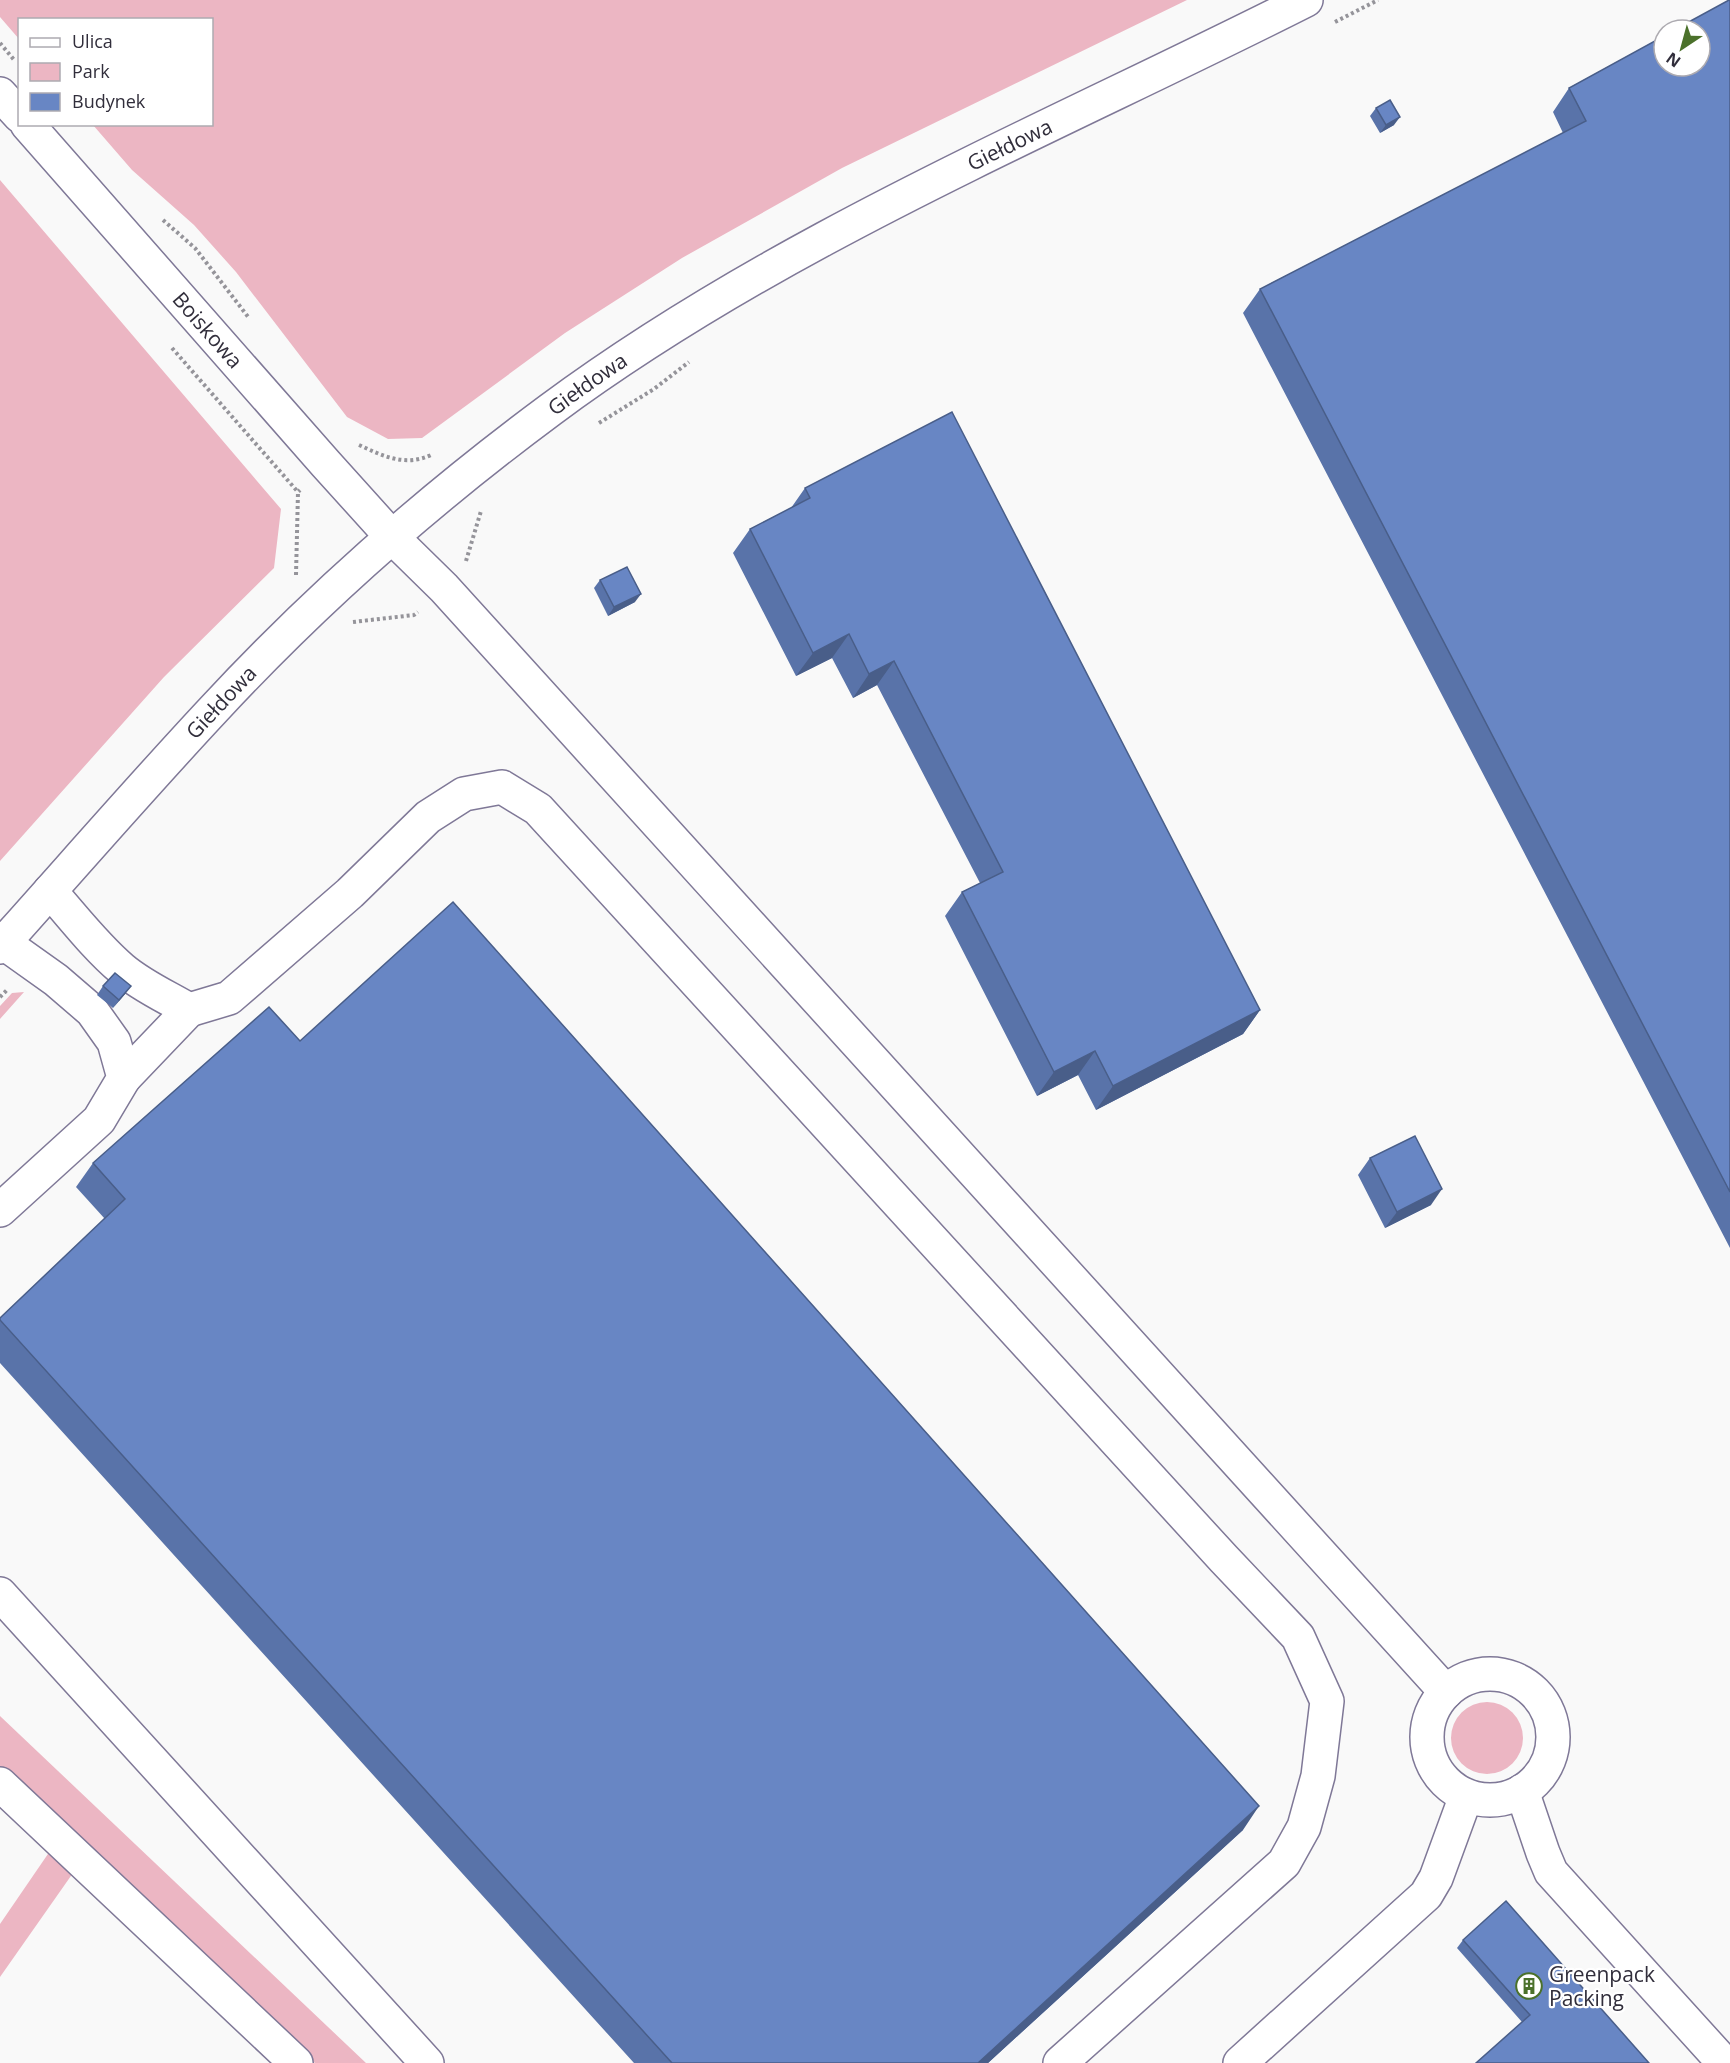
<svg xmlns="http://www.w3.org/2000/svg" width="1730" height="2063" font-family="'Open Sans',sans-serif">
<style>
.green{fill:#ecb6c3}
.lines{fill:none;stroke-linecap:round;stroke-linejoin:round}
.minor-casing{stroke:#7f7897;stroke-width:36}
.path{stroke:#95949a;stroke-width:4;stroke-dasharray:3 3;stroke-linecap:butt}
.minor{stroke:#fff;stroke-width:33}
.wall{fill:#5973a9}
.shaded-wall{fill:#495e89}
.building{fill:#6886c4;stroke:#495e89;stroke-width:1.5}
.labels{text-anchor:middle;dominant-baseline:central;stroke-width:4.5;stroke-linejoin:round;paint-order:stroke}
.street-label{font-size:21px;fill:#312e3b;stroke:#fff}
.poi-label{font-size:21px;fill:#312e3b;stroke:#fff;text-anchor:start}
</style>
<rect width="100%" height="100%" fill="#f9f9f9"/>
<path class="green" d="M0 0H1187L842 168 682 258 565 333 422 438 388 439 347 417 236 272 194 225 132 170 93 125 212 124V20H20L19 39 0 17Z
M0 180 281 509 274 568 164 677 0 861Z
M24 992 0 1019V1006L12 993Z
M1451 1738a36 36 0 1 1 72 0a36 36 0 1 1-72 0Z
M0 1716 366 2063H315L0 1766Z
M50 1851 73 1873 0 1977V1924Z"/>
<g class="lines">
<g class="minor-casing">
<g id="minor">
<path d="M0 94 20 116"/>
<path id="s1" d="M27 124 326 464 391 536 444 588 1446 1692"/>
<path d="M50 891C74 918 95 946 122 969 142 986 167 997 189 1010L229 998 350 893 428 817 464 794 502 787 538 809 1224 1559 1298 1637 1327 1701 1318 1776 1304 1827 1284 1863 1060 2063"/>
<path id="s2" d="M0 947C71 868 141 787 214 709 316 599 430 499 550 410 779 240 1053 128 1306 0"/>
<path d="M124 1078 189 1010"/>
<path d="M0 1210 99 1120 124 1078 114 1042 92 1011 56 980 4 943"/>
<path d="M0 1594 427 2063"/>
<circle cx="1490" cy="1737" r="63"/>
<path d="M0 1784 296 2063"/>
<path d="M1522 1791 1543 1853 1551 1872 1724 2063"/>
<path d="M1240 2063 1426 1895 1436 1878 1466 1796"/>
</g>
</g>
<path class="path" d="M1335 22 1378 0
M0 43 15 61
M163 220 195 248 249 318
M172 348 298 492 300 490
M599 423 654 389 689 362
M359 445C383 456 405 467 431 455
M466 561 481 511
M296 575 298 492
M353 622 414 615 418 612
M0 997 8 989"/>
<use href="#minor" class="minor"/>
</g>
<path class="wall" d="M1730 0V1248L1243 313 1260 289 1563 133 1553 112 1569 88Z
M1376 108 1394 125 1380 133 1370 116Z
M805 488 1260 1010 1243 1034 1096 1110 1078 1075 1037 1096 945 916 962 892 980 883 877 685 853 698 832 658 796 676 733 553 750 529 791 508Z
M600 580 635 602 608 616 594 588Z
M103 986 125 994 113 1008 97 995Z
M300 1041 1243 1830 988 2063H634L0 1363V1318L105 1219 76 1187 93 1163Z
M1370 1158 1431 1205 1385 1228 1358 1175Z
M1463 1940 1649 2063 1522 2022 1457 1948Z"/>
<path class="shaded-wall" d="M1400 117 1394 125 1380 133 1386 125Z
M641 594 635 602 608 616 614 607Z
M849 634 832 658 796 676 813 653Z
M894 661 877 685 853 698 869 674Z
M131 986 125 994 113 1008 119 1000Z
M1260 1010 1243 1034 1096 1110 1113 1086Z
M1095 1051 1078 1075 1037 1096 1054 1072Z
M1442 1189 1431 1205 1385 1228 1397 1212Z
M1259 1806 1243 1830 988 2063H978Z"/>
<path class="building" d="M1729 0H1730V1192L1260 289 1586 121 1569 88 1664 36V66H1700V30H1674Z
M1390 100 1400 117 1386 125 1376 108Z
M952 412 1260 1010 1113 1086 1095 1051 1054 1072 962 892 1003 872 894 661 869 674 849 634 813 653 750 529 810 498 805 488Z
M627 567 641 594 614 607 600 580Z
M453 902 1259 1806 978 2063H672L0 1320V1318L125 1199 93 1163 269 1007 300 1041Z
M115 973 131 986 119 1000 103 986Z
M1415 1136 1442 1189 1397 1212 1370 1158Z
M1506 1901 1649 2063H1476L1530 2015 1463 1940Z"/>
<defs>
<g id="building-ring" transform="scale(1.35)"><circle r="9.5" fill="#fff" stroke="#4b712b" stroke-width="1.5"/><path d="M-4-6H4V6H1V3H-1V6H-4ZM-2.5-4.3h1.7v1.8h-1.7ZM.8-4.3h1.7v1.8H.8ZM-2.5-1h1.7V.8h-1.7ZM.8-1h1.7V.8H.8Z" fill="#4b712b"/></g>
</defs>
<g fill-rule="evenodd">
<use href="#building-ring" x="1529" y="1986"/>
</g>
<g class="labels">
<g class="street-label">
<text stroke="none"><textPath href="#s2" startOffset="1302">Giełdowa</textPath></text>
<text stroke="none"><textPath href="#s1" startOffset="274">Boiskowa</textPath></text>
<text stroke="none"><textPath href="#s2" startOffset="816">Giełdowa</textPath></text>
<text stroke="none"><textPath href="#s2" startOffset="330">Giełdowa</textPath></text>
</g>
<g class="poi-label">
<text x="1549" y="1974">Greenpack<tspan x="1549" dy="24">Packing</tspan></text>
</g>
</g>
<rect x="18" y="18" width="195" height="108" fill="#ffffff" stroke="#adabb1" stroke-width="1.5"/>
<rect x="30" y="38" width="30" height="9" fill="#ffffff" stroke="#adabb1" stroke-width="1.5"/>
<text x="72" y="48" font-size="18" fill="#312e3b">Ulica</text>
<rect x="30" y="63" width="30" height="18" fill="#ecb6c3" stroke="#adabb1" stroke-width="1.5"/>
<text x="72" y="78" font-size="18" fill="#312e3b">Park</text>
<rect x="30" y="93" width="30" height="18" fill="#6886c4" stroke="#adabb1" stroke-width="1.5"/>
<text x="72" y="108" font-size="18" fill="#312e3b">Budynek</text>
<g transform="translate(1682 48) rotate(216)"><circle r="28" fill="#ffffff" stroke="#adabb1" stroke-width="1.5"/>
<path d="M0-4.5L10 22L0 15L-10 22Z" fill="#4b712b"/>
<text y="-9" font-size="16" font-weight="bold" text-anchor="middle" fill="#312e3b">N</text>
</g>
</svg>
